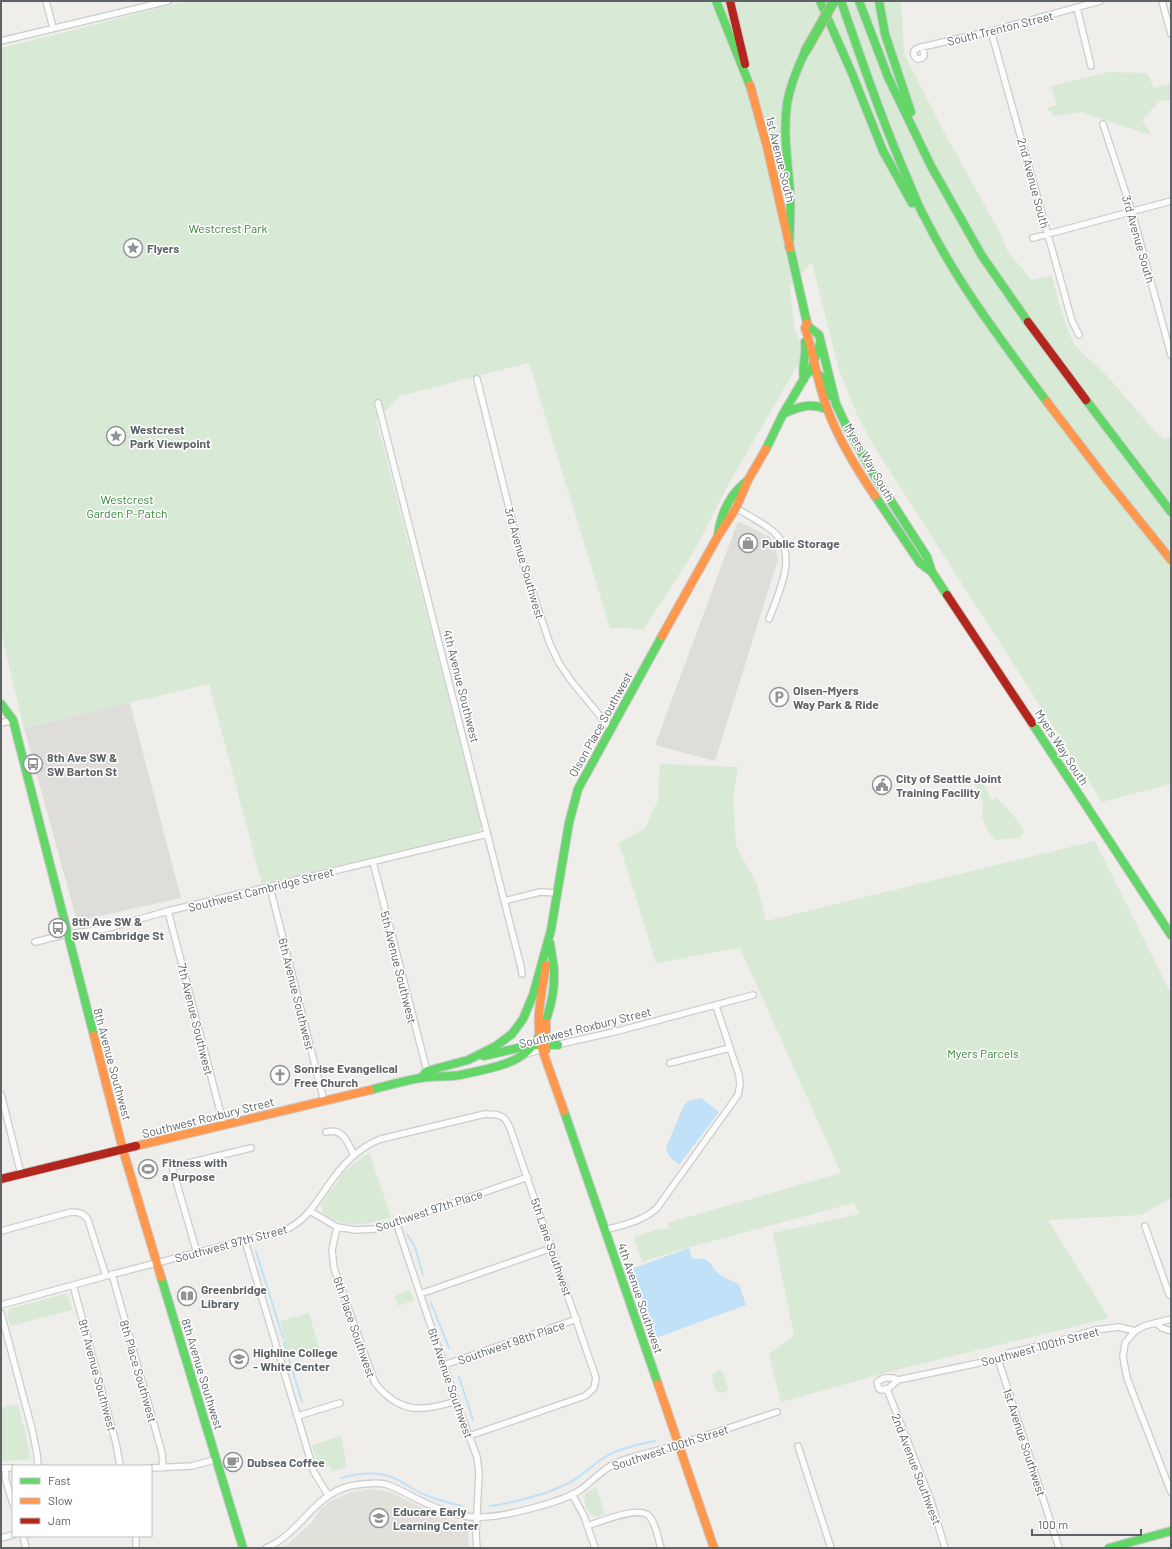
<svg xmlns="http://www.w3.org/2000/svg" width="1172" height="1549" font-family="Barlow,sans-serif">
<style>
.industrial{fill:#dfddda}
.education{fill:#e2e0da}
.green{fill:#d8ead6}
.water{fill:#c0e1f7}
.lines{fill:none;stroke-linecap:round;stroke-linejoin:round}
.stream{stroke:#c0e1f7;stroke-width:2}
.street-casing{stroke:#cbcccc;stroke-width:8}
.fast-casing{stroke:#cacacb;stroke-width:10}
.slow-casing{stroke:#cacacb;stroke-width:10}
.jam-casing{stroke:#cacacb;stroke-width:10}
.street{stroke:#fdfcfc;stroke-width:5.5}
.fast{stroke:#63d668;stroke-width:8}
.slow{stroke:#ff974d;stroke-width:8}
.jam{stroke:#b3261e;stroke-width:8}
.fast-bridge-casing{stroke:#c7b797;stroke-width:11;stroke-linecap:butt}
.fast-bridge{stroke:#63d668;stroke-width:9}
.labels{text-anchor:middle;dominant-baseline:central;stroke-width:3;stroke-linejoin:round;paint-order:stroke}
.street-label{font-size:12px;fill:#5f6368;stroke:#fff}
.park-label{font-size:12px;fill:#38863a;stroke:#fff}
.poi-label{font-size:12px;font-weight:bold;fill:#5f6368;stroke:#fff;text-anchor:start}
</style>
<rect width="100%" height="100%" fill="#efeeea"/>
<path class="industrial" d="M738 521 770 537 774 544 778 559 715 761 655 745Z
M130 703 181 898 77 921 24 728Z"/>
<path class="education" d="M373 1489 392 1493 441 1517 465 1523 468 1528 469 1548H279L288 1544 311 1523 321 1509 331 1501 351 1492Z"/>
<path class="green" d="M188 1H901L904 53 943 130 999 231 1008 252 1032 280 1052 275C1056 295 1064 322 1072 340 1078 352 1095 363 1104 373 1125 394 1141 419 1164 439L1171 437V784L1102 802 875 448 858 417 839 370 812 262 790 287 794 326 804 354 728 485 696 548 644 629 610 628 529 363 400 396 375 422 377 423 482 827 479 828 480 832 262 884 209 684 24 728 1 633V48Z
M1109 72 1147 73 1154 88 1171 84V100L1160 101 1142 120 1151 135 1081 112 1055 116 1047 108 1057 105 1051 86Z
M660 764 738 767 733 797 736 846 756 882 766 921 1095 841 1171 994V1198L1141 1215 1048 1220 1109 1318 896 1370 781 1402 769 1354 794 1335 773 1233 859 1214 854 1203 676 1251 642 1262 634 1237 659 1229H669L667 1223 841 1173 740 948 656 963 619 843 645 828 658 800Z
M982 781 992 800 997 798 1014 816 1024 832 1020 838 996 840 988 832 982 816 983 804 974 782Z
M369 1152 391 1217C364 1225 348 1230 323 1213L321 1204 345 1171Z
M410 1290 414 1300 398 1306 395 1296Z
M64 1294 69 1297 72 1310 10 1326 7 1315 10 1309Z
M309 1313 319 1348 288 1357 280 1321Z
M720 1370 723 1372 728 1388 727 1391 719 1393C714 1389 711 1380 713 1374Z
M18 1404 31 1457 27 1460 1 1461V1408Z
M341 1436 347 1467 333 1471 329 1466 319 1467 312 1445Z
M596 1487 605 1514 595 1517C586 1512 583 1503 585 1493Z"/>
<path class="water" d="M701 1098 719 1112 679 1165 669 1156 666 1148 684 1105 689 1101Z
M689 1248 692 1259C715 1257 707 1266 721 1275 726 1279 733 1281 739 1284L746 1305 656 1338 631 1269Z"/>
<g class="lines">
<path class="stream" d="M407 1234 415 1247 423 1275
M256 1251 283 1338
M431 1303 449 1348
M284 1342 302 1402
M459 1377 473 1420
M341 1478C359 1473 379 1471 396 1479 405 1483 412 1489 421 1493 434 1499 448 1503 462 1506
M490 1506C516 1502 544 1495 567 1484 581 1477 592 1465 605 1457 620 1448 638 1445 655 1441"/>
<g class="street-casing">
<path id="street" d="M46 1 53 28
M1162 1 1171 34
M1077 8 1091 66
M991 31 1048 235 1072 321 1079 335
M1 41 168 1
M923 47 924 56 922 58 917 59C912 55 913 50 918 48L991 31 1100 1
M1103 124 1132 212 1171 355
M1033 238 1171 201
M477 379 523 564 550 644 559 663 572 682 611 729
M378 403 521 967 522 974
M736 508C747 515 760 521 770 529 801 551 779 591 769 619
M1 723 13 720
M373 862 427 1071
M270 887 324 1101
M504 901 540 892 558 893
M168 911 224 1126
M35 942 67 934 105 929 168 911 487 834
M556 1045 618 1031 753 995
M525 1054 544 1049
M670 1063 730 1048
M1 1094 21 1174
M326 1132C344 1128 347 1142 354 1155
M310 1211 337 1227 356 1230 374 1229 416 1216 528 1177
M396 1222 456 1401 477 1457 479 1473 476 1535 477 1548
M1145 1226 1169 1294 1171 1296
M337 1227 332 1250 334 1268 375 1383C400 1414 422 1412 456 1401
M605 1230C623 1225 643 1221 657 1208L738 1095 740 1085 739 1075 716 1006
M1 1231 71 1212C79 1212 84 1213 88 1220L106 1276
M245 1241 314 1472 328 1495
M197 1253 172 1167 251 1148
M112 1274 162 1453 163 1468
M73 1285 116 1443 120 1466
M420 1294 552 1248
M1 1305 106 1276 285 1230C309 1220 320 1195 335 1176 347 1160 362 1146 381 1139L485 1114C499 1114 505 1115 510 1128L596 1378 594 1388 585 1396 469 1436
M1 1313 32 1429 37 1454 38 1466
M1171 1319 1144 1326 1135 1331 1125 1343 1123 1357 1127 1378 1171 1492
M1156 1323 1162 1328 1171 1331
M998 1359 1059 1548
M444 1365 577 1319
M884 1378H893L898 1380 889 1388 882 1390 879 1389 877 1382Z
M898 1380 998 1359 1009 1353 1055 1342 1095 1330 1119 1327 1135 1331
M887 1389 931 1501 945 1548
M298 1416 340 1403
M798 1446 831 1548
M1 1468H13
M5 1468 6 1481 13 1504
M151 1468 192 1466 217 1459
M572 1494 584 1516 595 1548
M587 1526C600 1522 639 1505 649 1516 656 1523 658 1539 661 1548
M23 1536 26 1548
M1 1538 13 1535
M136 1548V1536
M266 1548C300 1534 313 1495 350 1486 361 1484 374 1482 385 1484 395 1487 404 1492 413 1497 435 1508 459 1519 484 1517 507 1516 558 1503 577 1492 592 1483 601 1469 618 1462 638 1454 659 1451 679 1444 712 1434 744 1423 777 1412"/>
</g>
<g class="fast-casing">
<path id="fast" d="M716 1 752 91
M820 1 851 71 883 151 912 203
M841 1C862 61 882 121 908 180 913 192 918 206 925 218 958 284 1003 343 1047 402
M859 1 888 77 931 166 982 256 1028 322
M879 1 885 34 911 112
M789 247C790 229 791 210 790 192 788 163 783 133 787 104 790 85 797 69 805 52
M790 248 807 323 809 327 819 335 836 404 845 423 873 473 927 557 932 572 947 595
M816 373 822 377 829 395 833 397
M804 379C801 367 807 355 805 342
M1086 400 1171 512
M783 414C799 406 810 403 827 409
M766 449 783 414 806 375 811 370 820 343
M875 496 920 563 932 572
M718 535C721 513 729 495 747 481
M1 704 13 720 94 1036
M1032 723 1171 935
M484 1056 531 1045H558
M421 1078 427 1071 468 1060 496 1046 512 1034 523 1019 533 995 551 930 569 823 578 789 662 636
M370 1090C386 1086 403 1081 420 1078 433 1076 447 1077 460 1075 478 1071 509 1066 524 1054 544 1039 555 998 554 973 554 963 551 953 550 943
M564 1111 658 1384
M161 1277 243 1548
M1109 1548 1171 1531"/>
</g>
<g class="slow-casing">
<path id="slow" d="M750 85 767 147 790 248
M807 323 805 328C814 354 817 382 827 408 838 439 856 468 875 496
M1047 402 1106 479 1171 560
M662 636 718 536 736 508 748 480 766 449
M546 965C542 992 535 1019 541 1046L564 1111
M546 1023V1050
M94 1036 123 1150 161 1277
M136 1146 370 1090
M658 1384 714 1548"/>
</g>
<g class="jam-casing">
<path id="jam" d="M730 1 745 64
M1028 322 1086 400
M947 595 1032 723
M1 1179 136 1146"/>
</g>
<use href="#street" class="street"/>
<use href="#fast" class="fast"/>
<use href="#slow" class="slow"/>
<use href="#jam" class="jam"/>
<g class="fast-bridge-casing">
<path id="fast-bridge" d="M805 52 834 1"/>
</g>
<use href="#fast-bridge" class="fast-bridge"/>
</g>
<defs>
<g id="sight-ring" transform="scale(1)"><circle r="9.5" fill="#fff" stroke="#919496" stroke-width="1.5"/><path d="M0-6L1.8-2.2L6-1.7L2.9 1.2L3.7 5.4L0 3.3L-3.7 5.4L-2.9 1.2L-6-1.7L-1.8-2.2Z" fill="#919496"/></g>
<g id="shop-ring" transform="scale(1)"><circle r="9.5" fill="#fff" stroke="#919496" stroke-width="1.5"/><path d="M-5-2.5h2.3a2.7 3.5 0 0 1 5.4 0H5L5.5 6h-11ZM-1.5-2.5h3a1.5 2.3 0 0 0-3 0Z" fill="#919496"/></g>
<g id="parking-ring" transform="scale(1)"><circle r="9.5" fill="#fff" stroke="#919496" stroke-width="1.5"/><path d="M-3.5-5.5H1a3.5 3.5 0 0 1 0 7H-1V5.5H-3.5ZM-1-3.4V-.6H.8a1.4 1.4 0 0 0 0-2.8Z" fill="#919496"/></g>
<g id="bus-ring" transform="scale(1)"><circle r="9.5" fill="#fff" stroke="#919496" stroke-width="1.5"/><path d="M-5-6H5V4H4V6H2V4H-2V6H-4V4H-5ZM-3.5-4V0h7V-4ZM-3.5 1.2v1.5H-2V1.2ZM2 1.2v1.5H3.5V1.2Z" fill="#919496"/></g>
<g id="civic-ring" transform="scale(1)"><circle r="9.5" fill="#fff" stroke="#919496" stroke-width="1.5"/><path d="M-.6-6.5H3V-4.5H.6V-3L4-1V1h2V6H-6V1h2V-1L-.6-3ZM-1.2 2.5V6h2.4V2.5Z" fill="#919496"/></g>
<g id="church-ring" transform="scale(1)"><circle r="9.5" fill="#fff" stroke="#919496" stroke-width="1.5"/><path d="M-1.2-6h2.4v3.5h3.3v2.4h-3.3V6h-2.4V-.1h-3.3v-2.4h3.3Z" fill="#919496"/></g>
<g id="stadium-ring" transform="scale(1)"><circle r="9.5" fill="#fff" stroke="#919496" stroke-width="1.5"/><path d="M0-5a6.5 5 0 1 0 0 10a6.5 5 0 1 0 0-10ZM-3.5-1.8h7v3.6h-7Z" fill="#919496"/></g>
<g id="library-ring" transform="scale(1)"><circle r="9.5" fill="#fff" stroke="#919496" stroke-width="1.5"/><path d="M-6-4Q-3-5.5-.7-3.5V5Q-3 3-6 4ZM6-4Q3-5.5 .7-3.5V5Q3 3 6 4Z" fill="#919496"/></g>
<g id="university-ring" transform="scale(1)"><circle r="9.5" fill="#fff" stroke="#919496" stroke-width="1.5"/><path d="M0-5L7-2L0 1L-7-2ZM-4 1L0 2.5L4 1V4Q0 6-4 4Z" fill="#919496"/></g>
<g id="cafe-ring" transform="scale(1)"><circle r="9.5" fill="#fff" stroke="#919496" stroke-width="1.5"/><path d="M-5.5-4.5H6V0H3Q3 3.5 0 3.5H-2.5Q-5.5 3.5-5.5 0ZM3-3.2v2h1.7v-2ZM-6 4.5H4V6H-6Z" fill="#919496"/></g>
<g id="school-ring" transform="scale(1)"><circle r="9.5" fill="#fff" stroke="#919496" stroke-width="1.5"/><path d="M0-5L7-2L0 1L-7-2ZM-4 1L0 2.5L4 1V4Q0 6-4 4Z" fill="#919496"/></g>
</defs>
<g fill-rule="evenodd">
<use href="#sight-ring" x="133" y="248"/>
<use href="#sight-ring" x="116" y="436"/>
<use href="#shop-ring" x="748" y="543"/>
<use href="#parking-ring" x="779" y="697"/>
<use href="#bus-ring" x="33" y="764"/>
<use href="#civic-ring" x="882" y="785"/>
<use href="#bus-ring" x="58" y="928"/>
<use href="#church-ring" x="280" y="1075"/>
<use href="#stadium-ring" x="148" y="1169"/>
<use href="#library-ring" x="187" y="1296"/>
<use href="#university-ring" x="239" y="1359"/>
<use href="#cafe-ring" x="233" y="1462"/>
<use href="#school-ring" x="379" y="1518"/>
</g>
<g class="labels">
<g class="street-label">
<text transform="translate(1000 28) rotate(-14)">South Trenton Street</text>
<text transform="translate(781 159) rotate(76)">1st Avenue South</text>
<text transform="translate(1034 183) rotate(75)">2nd Avenue South</text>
<text transform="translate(1139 239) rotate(74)">3rd Avenue South</text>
<text transform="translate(870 462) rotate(60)">Myers Way South</text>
<text transform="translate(525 563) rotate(74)">3rd Avenue Southwest</text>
<text transform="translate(462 686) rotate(76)">4th Avenue Southwest</text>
<text transform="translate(600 724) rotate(-61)">Olson Place Southwest</text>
<text transform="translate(1062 747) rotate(57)">Myers Way South</text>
<text transform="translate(261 889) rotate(-14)">Southwest Cambridge Street</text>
<text transform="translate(399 967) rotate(76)">5th Avenue Southwest</text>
<text transform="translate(297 994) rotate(76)">6th Avenue Southwest</text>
<text transform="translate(196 1019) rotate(76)">7th Avenue Southwest</text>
<text transform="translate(585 1027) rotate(-14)">Southwest Roxbury Street</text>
<text transform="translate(113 1064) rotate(75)">8th Avenue Southwest</text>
<text transform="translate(208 1117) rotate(-14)">Southwest Roxbury Street</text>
<text transform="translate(429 1210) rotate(-18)">Southwest 97th Place</text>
<text transform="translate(231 1243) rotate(-15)">Southwest 97th Street</text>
<text transform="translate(552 1247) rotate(71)">5th Lane Southwest</text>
<text transform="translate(641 1298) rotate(71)">4th Avenue Southwest</text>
<text transform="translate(355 1327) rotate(71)">6th Place Southwest</text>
<text transform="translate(511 1342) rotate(-19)">Southwest 98th Place</text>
<text transform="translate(1040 1346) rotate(-15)">Southwest 100th Street</text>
<text transform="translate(139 1371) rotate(74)">8th Place Southwest</text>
<text transform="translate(203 1374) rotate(73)">8th Avenue Southwest</text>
<text transform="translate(98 1375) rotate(75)">9th Avenue Southwest</text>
<text transform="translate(451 1383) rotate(71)">6th Avenue Southwest</text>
<text transform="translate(1025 1442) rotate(72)">1st Avenue Southwest</text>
<text transform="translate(670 1447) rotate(-18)">Southwest 100th Street</text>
<text transform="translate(917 1469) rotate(69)">2nd Avenue Southwest</text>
</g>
<g class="park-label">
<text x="228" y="228">Westcrest Park</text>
<text x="127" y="499">Westcrest<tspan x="127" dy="14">Garden P-Patch</tspan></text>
<text x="983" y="1053">Myers Parcels</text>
</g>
<g class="poi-label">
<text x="147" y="248">Flyers</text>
<text x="130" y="429">Westcrest<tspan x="130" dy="14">Park Viewpoint</tspan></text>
<text x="762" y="543">Public Storage</text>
<text x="793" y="690">Olsen-Myers<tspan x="793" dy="14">Way Park &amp; Ride</tspan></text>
<text x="47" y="757">8th Ave SW &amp;<tspan x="47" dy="14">SW Barton St</tspan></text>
<text x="896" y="778">City of Seattle Joint<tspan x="896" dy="14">Training Facility</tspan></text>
<text x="72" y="921">8th Ave SW &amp;<tspan x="72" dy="14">SW Cambridge St</tspan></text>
<text x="294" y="1068">Sonrise Evangelical<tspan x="294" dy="14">Free Church</tspan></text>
<text x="162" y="1162">Fitness with<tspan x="162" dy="14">a Purpose</tspan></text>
<text x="201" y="1289">Greenbridge<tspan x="201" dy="14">Library</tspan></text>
<text x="253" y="1352">Highline College<tspan x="253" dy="14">- White Center</tspan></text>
<text x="247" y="1462">Dubsea Coffee</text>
<text x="393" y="1511">Educare Early<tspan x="393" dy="14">Learning Center</tspan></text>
</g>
</g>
<rect width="1172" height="1549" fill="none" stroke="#5f6368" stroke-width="4"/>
<rect x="12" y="1465" width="140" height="72" fill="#ffffff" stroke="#bfc1c3"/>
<rect x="20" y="1478" width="20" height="6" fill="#63d668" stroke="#bfc1c3"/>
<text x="48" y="1485" font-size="12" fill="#5f6368">Fast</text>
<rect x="20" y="1498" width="20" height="6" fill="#ff974d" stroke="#bfc1c3"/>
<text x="48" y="1505" font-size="12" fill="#5f6368">Slow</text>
<rect x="20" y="1518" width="20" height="6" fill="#b3261e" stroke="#bfc1c3"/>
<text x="48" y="1525" font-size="12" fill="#5f6368">Jam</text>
<path d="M1032 1529v6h109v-6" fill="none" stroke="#5f6368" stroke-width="2"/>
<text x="1038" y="1529" font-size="12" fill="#5f6368" stroke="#ffffff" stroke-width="3" paint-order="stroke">100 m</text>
</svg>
